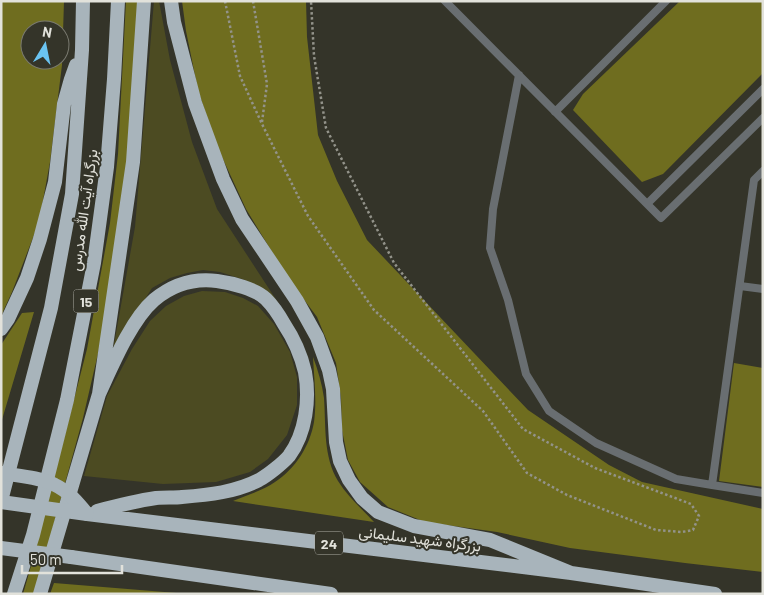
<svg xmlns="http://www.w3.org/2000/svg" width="764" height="595" font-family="Barlow,Vazirmatn,sans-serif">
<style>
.green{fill:#4c4b22}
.forest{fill:#6f6d1f;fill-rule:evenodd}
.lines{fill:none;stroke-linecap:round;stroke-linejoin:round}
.path{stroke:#93938a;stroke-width:2.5;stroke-dasharray:2.5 2.5;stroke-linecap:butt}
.service{stroke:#696e71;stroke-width:8}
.trunk{stroke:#a8b4bb;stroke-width:14}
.trunk-bridge{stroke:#a8b4bb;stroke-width:14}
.labels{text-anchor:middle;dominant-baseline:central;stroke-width:4;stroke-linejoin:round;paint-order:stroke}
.shield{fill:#343429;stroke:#aeaea6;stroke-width:1}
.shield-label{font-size:14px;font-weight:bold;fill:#e2e2db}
.street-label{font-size:15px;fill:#e2e2db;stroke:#343429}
</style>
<rect width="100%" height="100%" fill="#343429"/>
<path class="green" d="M154 1H159L170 60 192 142 217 209 294 327 266 293 245 280 220 272 203 270 187 273 170 278 152 288 113 350 135 227Z
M202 291 225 292 243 298 258 306 274 324 290 352 297 377V405L287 435 268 459 250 472 216 482 163 484 84 476 107 396 132 349 150 321 166 306 184 296Z"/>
<path class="forest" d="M1 1H64L62 65 50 162 39 222 12 292 1 316ZM30 30H60V60H30Z
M126 1H139L128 171 103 332 83 418 37 585 34 594H23L33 559 87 349 110 223 118 154Z
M182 1H306L307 37 318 135 337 181 367 240 528 410 609 465 642 482 763 509V572L685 563 570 548 497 532 425 522 388 507 360 482 348 460 342 430 341 398 336 363 317 317 288 278 246 209 216 144 198 90 186 31Z
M680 1H763V73L663 174 642 182 573 110 583 94Z
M34 312 1 423V345L22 313Z
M313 357C318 370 322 384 324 398 326 426 323 456 338 481 348 497 362 509 374 522L233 501C247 495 264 490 275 482 295 469 310 446 314 422 317 401 314 378 313 357Z
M734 363 763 368V487L719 481Z
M54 583 189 594H50Z"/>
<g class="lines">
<path class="path" d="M225 1 240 76 262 124 308 216 374 310 483 411 527 473 567 495 656 530 682 532 693 530 699 516 691 504 595 468 523 429 394 263 326 128 314 56 311 1
M253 1 267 84 262 122"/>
<path class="service" d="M445 1 661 218 763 118
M519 75 493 209 490 248 508 300 526 374 549 411 596 443 676 479 712 485 754 180 763 171
M555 112 666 1
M647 204 763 89
M740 286 763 289
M712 485 763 493"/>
<path class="trunk" d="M171 1 174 22 195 103 223 179 242 219 297 301 317 337 329 370 333 389 336 442 340 461 349 480 362 498 378 512 414 526 490 540 571 573
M1 329 8 319 27 278 40 239 55 182 64 104 71 79 76 65
M1 501 51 308 72 194 82 50 83 1
M97 511C116 506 136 501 156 498 165 497 174 498 182 497 209 495 236 492 259 480 268 475 283 463 289 456 306 433 310 399 305 372 301 355 294 339 284 324 279 315 273 306 266 299 256 289 232 283 217 281 194 278 172 285 154 300 131 320 112 366 99 394
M87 514 571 573 715 594
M71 557 331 594
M14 594 33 535 67 400 94 263 107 167 114 79 118 1
M40 594 99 394 133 162 144 1"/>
<path class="trunk-bridge" d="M1 473C19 476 39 477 55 485 68 491 78 503 87 514
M1 502 87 514
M1 548 71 557"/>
</g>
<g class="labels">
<g class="shield">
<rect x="73.5" y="289.5" width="25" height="23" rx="4"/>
<rect x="315" y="531.5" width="28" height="23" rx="4"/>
</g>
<g class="shield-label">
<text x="86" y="301">15</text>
<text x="329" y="543">24</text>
</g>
<g class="street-label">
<text transform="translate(83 210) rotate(-82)">بزرگراه آیت الله مدرس</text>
<text transform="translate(420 538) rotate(7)">بزرگراه شهید سلیمانی</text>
</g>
</g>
<rect width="764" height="595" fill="none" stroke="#e2e2db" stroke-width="5"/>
<g transform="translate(45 45) rotate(10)"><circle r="24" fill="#343429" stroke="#7a7a70"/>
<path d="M0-4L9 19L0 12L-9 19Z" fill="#6ac3f1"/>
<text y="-8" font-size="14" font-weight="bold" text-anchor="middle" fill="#e2e2db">N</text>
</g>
<path d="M22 565v8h100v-8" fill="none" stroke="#e2e2db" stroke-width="2.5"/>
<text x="30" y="565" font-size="15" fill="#e2e2db" stroke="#343429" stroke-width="4" paint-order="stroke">50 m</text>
</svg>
